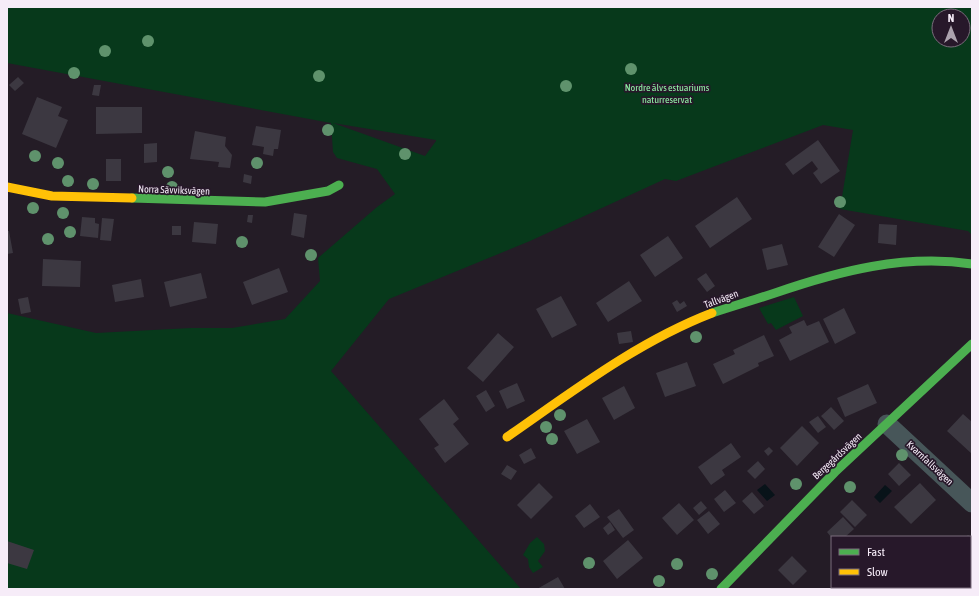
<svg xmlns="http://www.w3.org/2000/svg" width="979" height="596" font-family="'Asap Condensed',sans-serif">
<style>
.green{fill:#07391b;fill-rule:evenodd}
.water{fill:#081319}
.building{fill:#3c3841}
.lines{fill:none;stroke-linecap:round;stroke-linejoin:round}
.street{stroke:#475659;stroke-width:19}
.fast{stroke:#4caf50;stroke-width:9}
.slow{stroke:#ffc107;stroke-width:9}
.tree{fill:#5f926c}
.labels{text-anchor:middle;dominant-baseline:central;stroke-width:3.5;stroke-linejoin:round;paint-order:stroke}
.park-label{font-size:10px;fill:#90f3a6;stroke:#27182a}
.street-label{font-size:10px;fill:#f6ecf8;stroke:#27182a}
</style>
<rect width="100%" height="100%" fill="#241c26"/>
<path class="green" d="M7 7H972V235L968 231 840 209 853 130 823 125 676 181 665 179 530 241 389 299 331 371 521 589H7V313L96 333 191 328H232L285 319 320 281 318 258 377 207 395 194 377 169 337 158 333 152 331 123 7 63ZM939 16H963V40H939ZM333 123 436 140V141L425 156Z
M794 297 803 316 776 330 771 323 768 324 759 308Z
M537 537 544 544 545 551 538 561 543 567 533 573 529 567 528 559 523 555 530 543Z"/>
<path class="water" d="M765 484 775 495 767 501 757 490Z
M885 485 892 491 880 503 874 497Z"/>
<path class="building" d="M18 77 24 83 15 91 9 85Z
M94 85H101L99 96 92 95Z
M37 97 62 107 58 116 68 120 56 148 22 134Z
M96 107H142V133L96 134Z
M256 126 281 130 278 149H274L273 156 263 154 264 147 252 145Z
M195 131 226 137 225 146 232 155 230 168 218 167 219 162 190 159Z
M818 140 840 171 821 184 813 173 818 169 812 161 793 175 785 164Z
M157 143V162L144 163V144Z
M106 159H121V181H106Z
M244 174 252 176 251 184 243 182Z
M737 197 752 219 710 248 695 226Z
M294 213 307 215 304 238 291 235Z
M839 214 855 225 834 257 818 247Z
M248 215H253L252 223 247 222Z
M82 217 95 218V223L99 224 98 238 80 236Z
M102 218 114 219 111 241 100 240Z
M194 222 218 224 216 244 192 242Z
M879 224 897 225 896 245 878 243Z
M172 226H181V235H172Z
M7 231H9L13 253 7 254Z
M668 236 683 258 655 277 640 255Z
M782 244 788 265 767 270 762 249Z
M43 259 81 261 80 287 42 286Z
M279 268 288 292 252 305 243 282Z
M201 273 207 298 170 307 164 282Z
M706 273 715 286 707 292 697 279Z
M141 279 144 297 115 302 112 285Z
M629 281 642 301 608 322 596 303Z
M561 296 577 325 552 338 536 309Z
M28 297 31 312 21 314 18 299Z
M677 300 680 304 684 301 687 306 677 312 672 303Z
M844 308 856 333 835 344 823 319Z
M804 320 807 326 819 321 829 342 790 361 779 340 792 333 789 327Z
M631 331 633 342 619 344 617 333Z
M498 333 514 347 483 382 467 368Z
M764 335 774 356 758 363 759 366 723 384 713 364 735 354 733 350Z
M687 362 696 386 665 397 656 373Z
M517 383 525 401 507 409 499 391Z
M868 384 877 403 845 417 837 398Z
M624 386 635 408 614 420 602 398Z
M486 390 495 406 486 412 476 396Z
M444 399 459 419 453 424 469 444 445 463 434 448 439 445 419 419Z
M831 407 844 421 834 430 821 416Z
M963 414 972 422V454L947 431Z
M818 416 826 427 818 433 809 422Z
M587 419 600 442 577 454 564 431Z
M802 426 819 443 797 466 780 448Z
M731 443 741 457 722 470 725 475 711 485 698 467Z
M769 447 773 451 768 456 764 451Z
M531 448 536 458 524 464 519 455Z
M758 461 765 469 755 479 747 471Z
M899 463 911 475 899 486 888 474Z
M507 465 517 471 511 480 501 474Z
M539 483 553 497 531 519 517 505Z
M920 483 936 500 911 524 894 507Z
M725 490 736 503 724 512 714 499Z
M752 492 764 506 754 514 742 501Z
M852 500 867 515 855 527 840 512Z
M701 501 707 508 699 515 693 508Z
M679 503 694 520 677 535 662 518Z
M590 504 600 517 584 528 575 516Z
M619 509 634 530 623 538 607 517Z
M709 511 720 524 708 534 697 520Z
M843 517 854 529 845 537H831L827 532Z
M610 522 615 530 608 535 603 528Z
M968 535 972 538V555L970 553V537H966Z
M628 540 643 558 617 579 603 561Z
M7 541 34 550 27 569 7 563Z
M792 556 807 571 793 585 778 570Z
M558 577 565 589H537Z"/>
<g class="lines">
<path class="street" d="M887 424 972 503"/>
<path class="fast" d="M132 198 265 202 328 191 339 185
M712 313C733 306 754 300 775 293 839 271 904 254 972 264
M721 589 835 472 972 344"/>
<path class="slow" d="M7 187 52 196 132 198
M507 437C572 392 637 342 712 313"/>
</g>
<g class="tree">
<circle cx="148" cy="41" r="6"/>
<circle cx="105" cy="51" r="6"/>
<circle cx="631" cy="69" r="6"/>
<circle cx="74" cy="73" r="6"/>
<circle cx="319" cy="76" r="6"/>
<circle cx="566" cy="86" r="6"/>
<circle cx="328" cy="130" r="6"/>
<circle cx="405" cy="154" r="6"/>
<circle cx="35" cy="156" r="6"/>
<circle cx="58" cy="163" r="6"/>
<circle cx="257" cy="163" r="6"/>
<circle cx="168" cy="172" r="6"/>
<circle cx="68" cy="181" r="6"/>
<circle cx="93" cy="184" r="6"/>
<circle cx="172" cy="187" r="6"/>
<circle cx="840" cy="202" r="6"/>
<circle cx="33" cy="208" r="6"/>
<circle cx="63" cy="213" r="6"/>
<circle cx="70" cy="232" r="6"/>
<circle cx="48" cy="239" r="6"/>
<circle cx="242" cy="242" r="6"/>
<circle cx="311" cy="255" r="6"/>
<circle cx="696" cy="337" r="6"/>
<circle cx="560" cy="415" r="6"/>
<circle cx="546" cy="427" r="6"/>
<circle cx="552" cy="439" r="6"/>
<circle cx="902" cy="455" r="6"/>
<circle cx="796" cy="484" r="6"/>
<circle cx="850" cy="487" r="6"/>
<circle cx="589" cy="563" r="6"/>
<circle cx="677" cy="564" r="6"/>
<circle cx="712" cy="574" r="6"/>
<circle cx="659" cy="581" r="6"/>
</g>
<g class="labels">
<g class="park-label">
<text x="667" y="87">Nordre älvs estuariums<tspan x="667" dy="12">naturreservat</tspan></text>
</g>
<g class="street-label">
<text transform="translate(174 190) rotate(2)">Norra Sävviksvägen</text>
<text transform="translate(721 299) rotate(-20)">Tallvägen</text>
<text transform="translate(837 456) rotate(-43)">Bergegårdsvägen</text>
<text transform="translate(930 463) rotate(43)">Kvarnfallsvägen</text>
</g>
</g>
<rect width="979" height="596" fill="none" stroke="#f6ecf8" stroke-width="16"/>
<rect x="831" y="536" width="140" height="52" fill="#27182a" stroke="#7a6d7c"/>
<rect x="839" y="549" width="20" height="6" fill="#4caf50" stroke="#7a6d7c"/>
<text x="867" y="556" font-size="12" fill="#f6ecf8">Fast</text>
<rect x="839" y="569" width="20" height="6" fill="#ffc107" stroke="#7a6d7c"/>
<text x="867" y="576" font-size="12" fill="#f6ecf8">Slow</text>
<g transform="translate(951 28)"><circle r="19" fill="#27182a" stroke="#7a6d7c"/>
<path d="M0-3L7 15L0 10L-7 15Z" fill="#aca3ae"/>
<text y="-6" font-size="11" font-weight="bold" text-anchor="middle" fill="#f6ecf8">N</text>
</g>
</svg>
